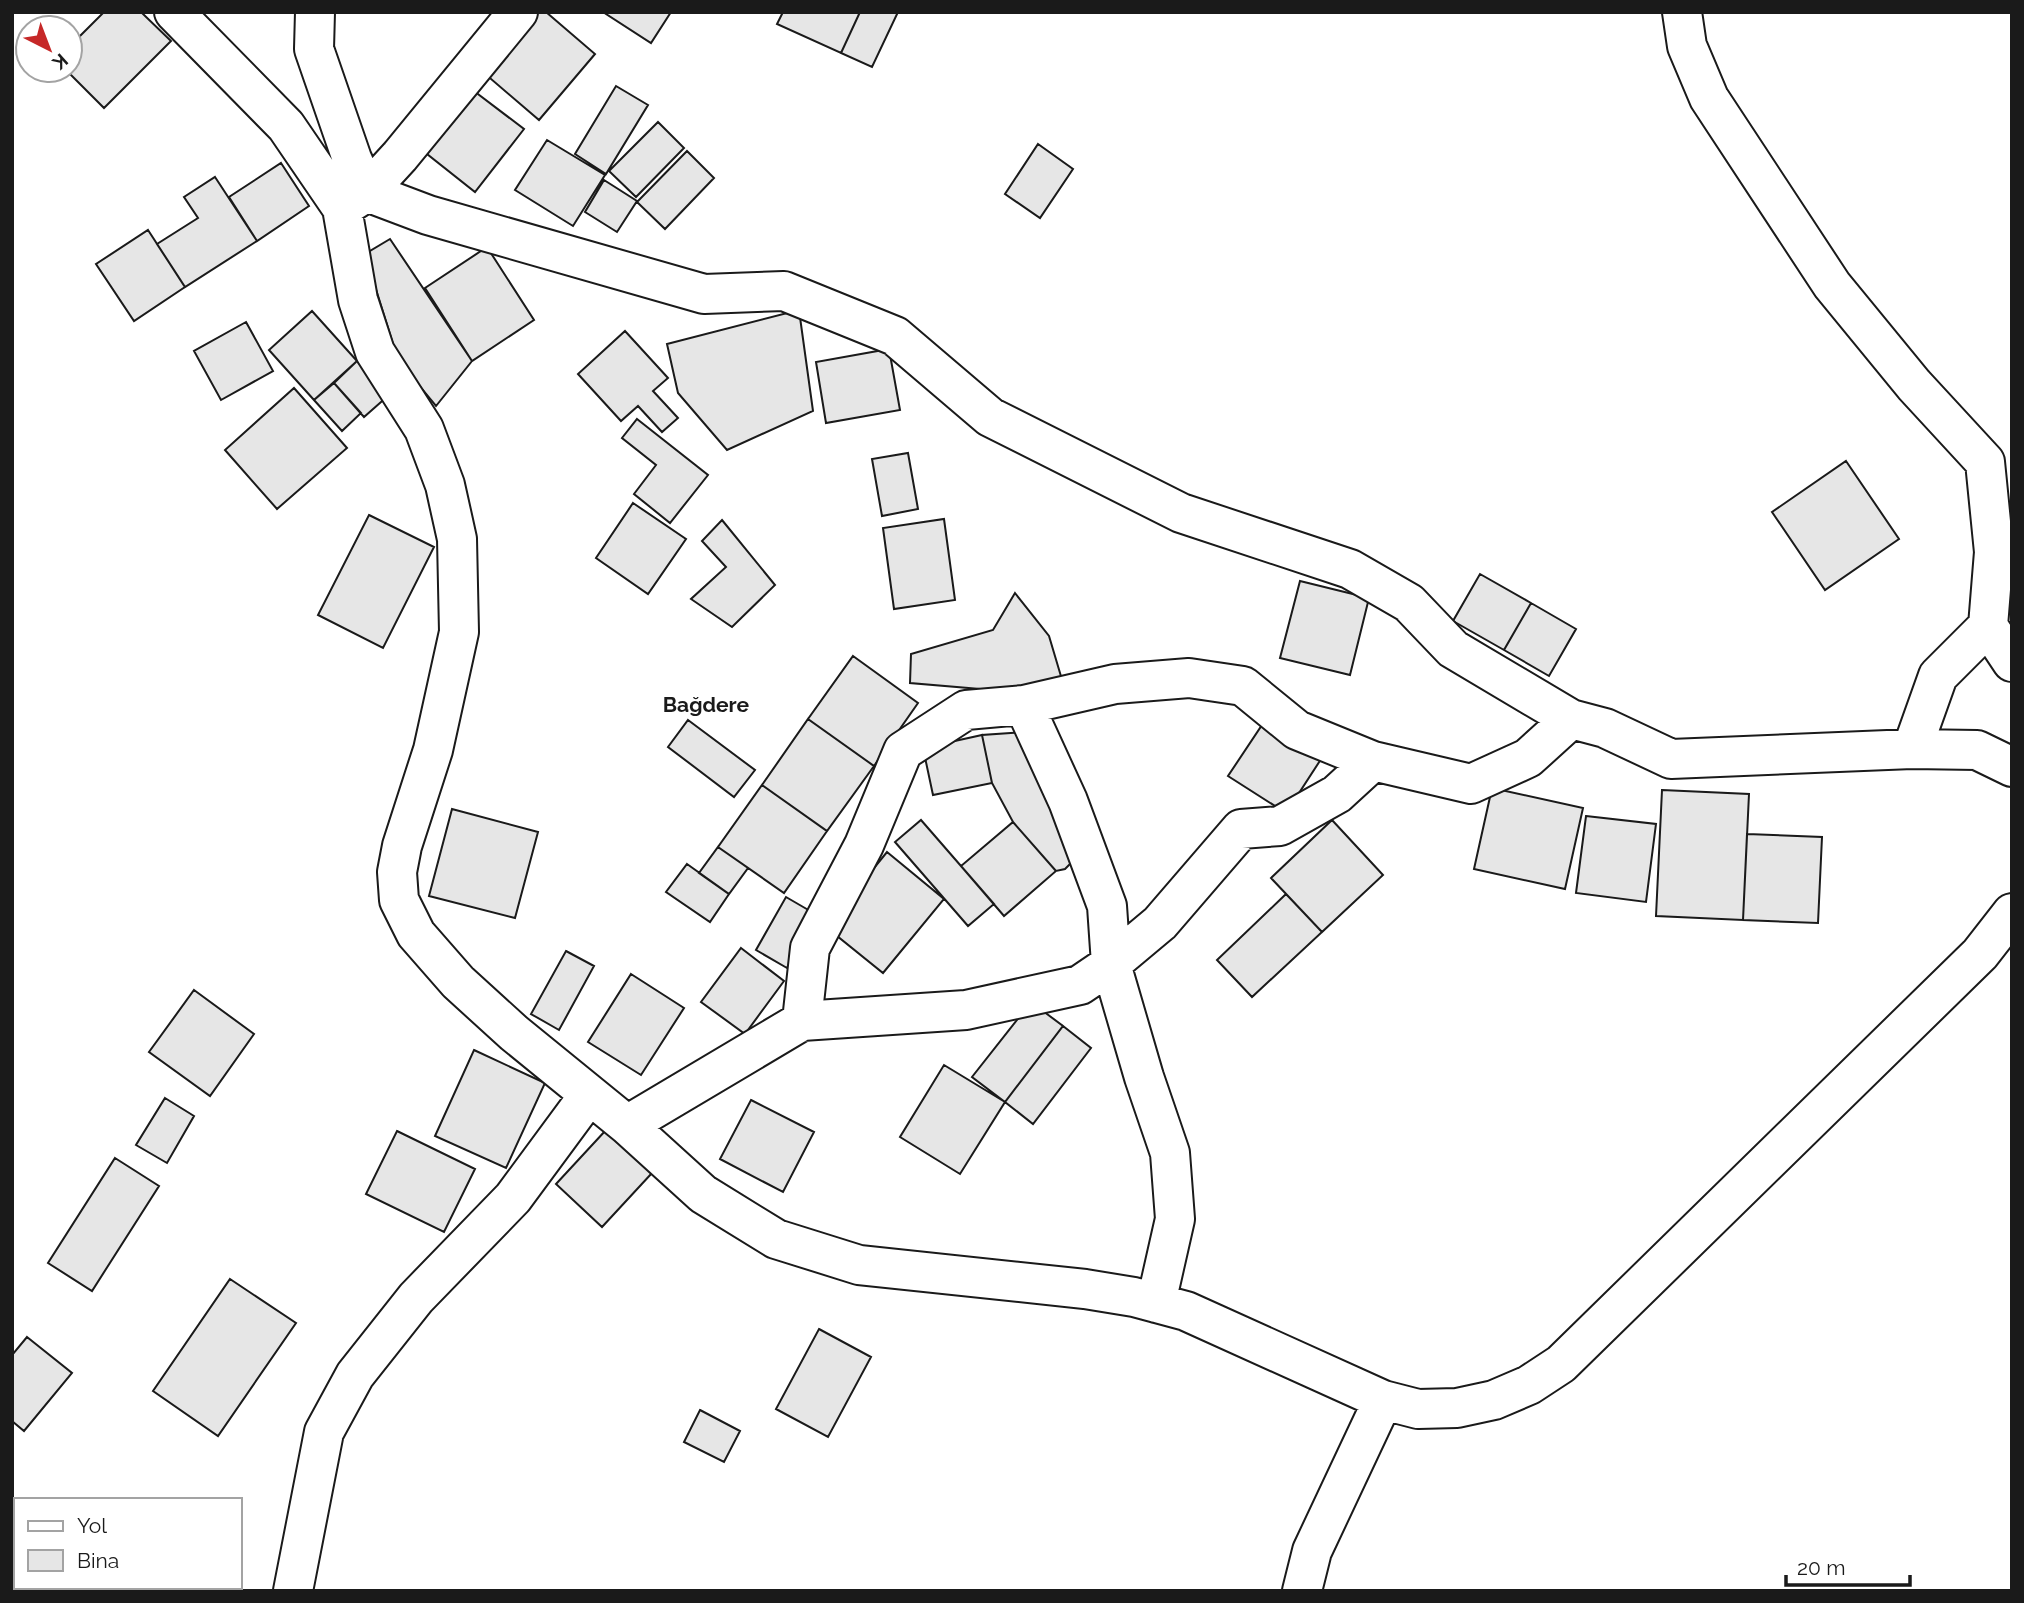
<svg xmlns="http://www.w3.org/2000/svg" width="2024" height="1603" font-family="Raleway,sans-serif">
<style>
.building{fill:#e6e6e6;stroke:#1a1a1a;stroke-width:2}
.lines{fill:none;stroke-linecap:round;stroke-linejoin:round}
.minor-casing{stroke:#1a1a1a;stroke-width:42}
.minor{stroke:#fff;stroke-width:38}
.labels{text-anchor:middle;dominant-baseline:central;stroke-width:5;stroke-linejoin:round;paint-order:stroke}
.quarter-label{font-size:21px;font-weight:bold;fill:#1a1a1a;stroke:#fff}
</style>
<rect width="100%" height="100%" fill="#fff"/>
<path class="building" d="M104 12H141L171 41 104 108 66 70H70V46Z
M536 12H546L595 54 539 120 484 73Z
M603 12H671L651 43Z
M783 12H860L841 53 777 24Z
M860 12H898L872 67 841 53Z
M616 86 648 105 606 174 575 154Z
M470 88 524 129 475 192 422 150Z
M658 122 684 148 636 197 609 171Z
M547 140 605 175 573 226 515 190Z
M1038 144 1073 169 1040 218 1005 194Z
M687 151 714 178 665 229 637 202Z
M281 163 309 206 257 241 229 197Z
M215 177 257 241 185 287 157 244 198 218 184 197Z
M604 180 637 201 617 232 585 212Z
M148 230 185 287 134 321 96 264Z
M390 239 472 361 436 406 398 360 365 254Z
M487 247 534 320 472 361 425 288Z
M799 310 813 411 727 450 678 393 667 344Z
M312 311 357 361 314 400 269 350Z
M246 322 273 371 221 400 194 351Z
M625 331 668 378 653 391 678 418 662 432 638 406 621 421 578 374Z
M889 349 900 410 826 423 816 362Z
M357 361 389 395 364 417 334 383Z
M334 383 361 413 342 431 314 400Z
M294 388 347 448 277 509 225 450Z
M637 419 708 475 670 523 634 494 656 465 622 438Z
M908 453 918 509 882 516 872 459Z
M1846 461 1899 539 1825 590 1772 512Z
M633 503 686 539 648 594 596 558Z
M369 515 434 547 383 648 318 615Z
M944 519 955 600 894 609 883 528Z
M722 520 775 585 732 627 691 599 726 567 702 541Z
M1480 574 1531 603 1504 650 1453 621Z
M1300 581 1369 598 1350 675 1280 658Z
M1015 593 1049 636 1063 683 992 690 910 683 911 654 993 630Z
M1531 603 1576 629 1549 676 1504 650Z
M853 656 918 703 874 766 808 719Z
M1268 716 1325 753 1286 813 1228 776Z
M808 719 874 766 827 831 762 785Z
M688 720 755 770 734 797 668 747Z
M1024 732 1072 862 1065 869 1056 871 1013 822 992 783 982 735Z
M982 735 992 783 933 795 923 748Z
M762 785 827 831 784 893 718 847Z
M1492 788 1583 808 1565 889 1474 869Z
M1662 790 1749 794 1743 920 1656 916Z
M452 809 538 832 515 918 429 896Z
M1586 816 1656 824 1646 902 1576 893Z
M921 820 994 904 968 926 895 842Z
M1332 820 1383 875 1322 932 1271 878Z
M1013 822 1056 871 1004 916 961 866Z
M1747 834 1822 837 1818 923 1743 920Z
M718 847 748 868 729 894 699 873Z
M887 852 944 899 883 973 826 927Z
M687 864 729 894 710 922 666 892Z
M1286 894 1322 932 1252 997 1217 960Z
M786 897 817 915 787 968 756 950Z
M741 948 784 981 745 1034 701 1002Z
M566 951 594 966 559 1030 531 1014Z
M631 974 684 1008 641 1075 588 1042Z
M194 990 254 1034 210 1096 149 1052Z
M1031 1002 1063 1026 1005 1102 972 1077Z
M1063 1026 1091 1048 1033 1124 1005 1102Z
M474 1050 545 1083 506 1168 435 1136Z
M944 1065 1005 1102 960 1174 900 1137Z
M165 1098 194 1116 167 1163 136 1145Z
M751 1100 814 1132 783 1192 720 1159Z
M606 1130 652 1173 602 1227 556 1184Z
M397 1131 475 1169 444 1232 366 1194Z
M115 1158 159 1186 92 1291 48 1263Z
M230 1279 296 1323 218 1436 153 1391Z
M819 1329 871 1357 828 1437 776 1409Z
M27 1337 72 1373 24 1431 12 1421V1355Z
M700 1410 740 1431 724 1462 684 1442Z
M12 1556 16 1558V1587H86L84 1591H12Z"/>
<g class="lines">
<g class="minor-casing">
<path id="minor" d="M174 12 286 126 342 208 358 300 375 352 424 429 445 485 457 539 459 632 433 750 402 846 397 872 399 900 416 934 458 982 514 1033 627 1125 703 1194 776 1239 859 1265 1085 1289 1134 1297 1186 1311 1383 1400 1418 1409 1457 1408 1494 1400 1529 1385 1561 1364 1980 954 2012 913
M315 12 314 49 352 159 367 192 428 215 704 294 784 291 895 336 990 417 1181 513 1350 569 1409 603 1453 649 1571 719
M1682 12 1687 46 1709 98 1832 285 1914 385 1985 462 1994 552 1988 626 2012 662
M348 204 367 192 400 156 518 12
M1024 705 1115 684 1189 678 1243 686 1297 730 1373 761 1471 784 1528 758 1571 719 1605 728 1671 759 1912 749 1977 750 2012 767
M1912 749 1938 676 1988 626
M802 1021 810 948 864 845 903 751 966 710 1024 705 1068 801 1107 906 1111 964 1144 1077 1170 1153 1175 1219 1156 1303
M627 1125 802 1021 966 1010 1080 985 1111 964 1160 923 1241 829 1280 826 1337 794 1373 761
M293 1591 324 1432 355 1375 416 1298 513 1198 589 1095
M1302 1591 1312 1551 1383 1400"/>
</g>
<use href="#minor" class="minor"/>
</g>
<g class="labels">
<g class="quarter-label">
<text x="706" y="704">Bağdere</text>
</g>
</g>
<rect width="2024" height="1603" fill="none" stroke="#1a1a1a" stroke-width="28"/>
<rect x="14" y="1498" width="228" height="91" fill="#ffffff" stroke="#a3a3a3" stroke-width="2"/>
<rect x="28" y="1521" width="35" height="10" fill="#ffffff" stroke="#a3a3a3" stroke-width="2"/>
<text x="77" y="1533" font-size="21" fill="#1a1a1a">Yol</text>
<rect x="28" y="1550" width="35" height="21" fill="#e6e6e6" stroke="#a3a3a3" stroke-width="2"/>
<text x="77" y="1568" font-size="21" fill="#1a1a1a">Bina</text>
<g transform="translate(49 49) rotate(138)"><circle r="33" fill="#ffffff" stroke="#a3a3a3" stroke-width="2"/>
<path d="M0-5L12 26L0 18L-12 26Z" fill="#c62828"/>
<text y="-10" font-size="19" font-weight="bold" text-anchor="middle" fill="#1a1a1a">K</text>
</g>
<path d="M1786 1575v10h124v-10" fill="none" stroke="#1a1a1a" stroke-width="3.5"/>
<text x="1797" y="1575" font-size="21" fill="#1a1a1a" stroke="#ffffff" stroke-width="5" paint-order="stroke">20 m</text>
</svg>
